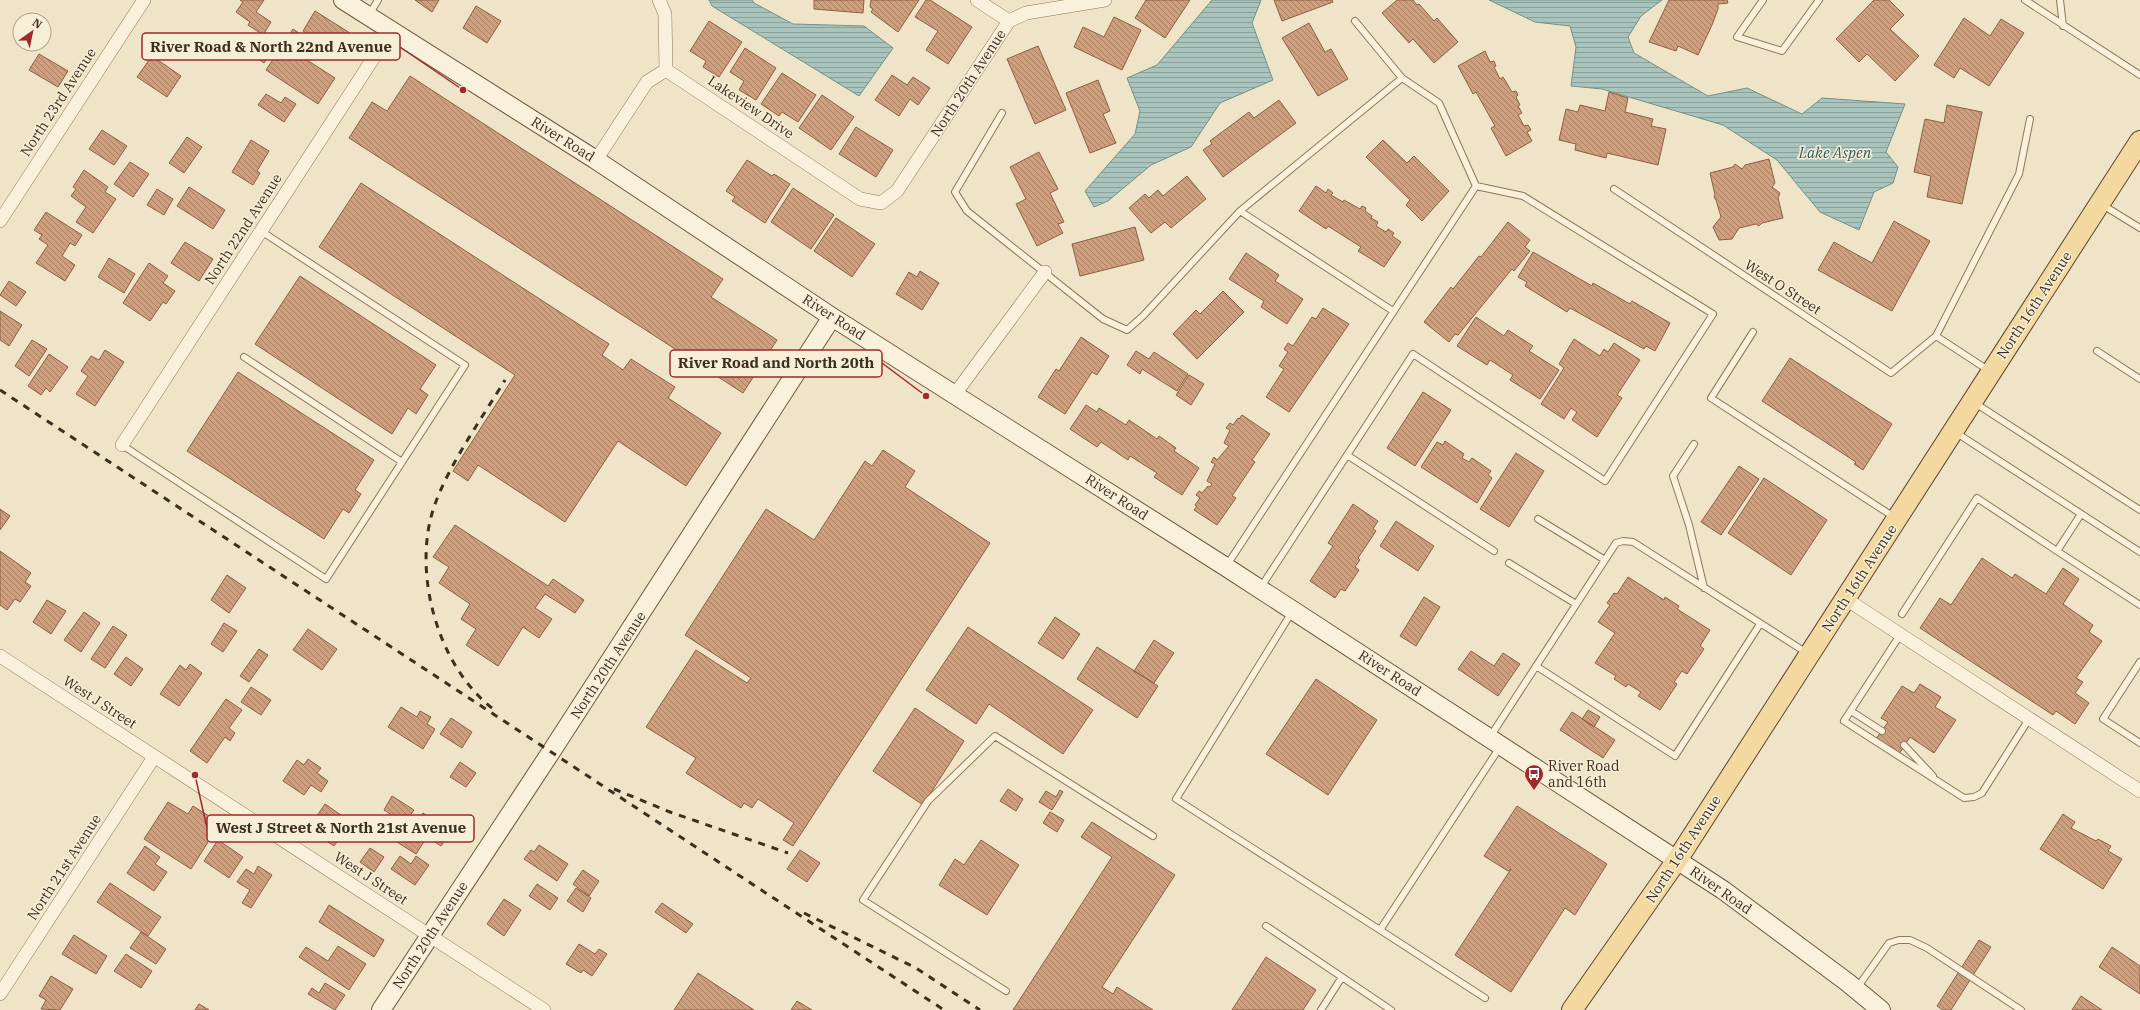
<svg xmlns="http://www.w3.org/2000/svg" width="2140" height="1010" font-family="'IBM Plex Serif',serif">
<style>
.water{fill:url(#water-rules);stroke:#6f938a}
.building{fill:url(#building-back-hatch);stroke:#8d5f41}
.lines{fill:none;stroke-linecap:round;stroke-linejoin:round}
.lane-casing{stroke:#8d765c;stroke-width:8}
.street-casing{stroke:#8d765c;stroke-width:14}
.secondary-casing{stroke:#6f573f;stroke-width:20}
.primary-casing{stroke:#5b4430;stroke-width:22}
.lane{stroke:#faf1dc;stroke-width:6}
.street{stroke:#faf1dc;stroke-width:13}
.secondary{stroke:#faf1dc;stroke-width:18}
.primary{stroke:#f3d9a0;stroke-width:20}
.rail{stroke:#3d2e20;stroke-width:3;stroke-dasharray:7 7;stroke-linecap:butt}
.labels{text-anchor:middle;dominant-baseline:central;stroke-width:3;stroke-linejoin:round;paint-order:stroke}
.street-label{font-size:14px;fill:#3d2e20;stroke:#f7eed8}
.poi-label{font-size:14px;fill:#3d2e20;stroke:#f7eed8;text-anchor:start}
.water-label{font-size:15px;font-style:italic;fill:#2f5d5a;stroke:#f7eed8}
.leader{fill:none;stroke:#9e2a2b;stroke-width:1.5}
.callout-dot{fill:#9e2a2b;stroke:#f7eed8;stroke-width:1.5}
.callout{fill:#f7eed8;stroke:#9e2a2b;stroke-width:1.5}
.callout-label{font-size:15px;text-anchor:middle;font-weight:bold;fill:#3d2e20}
</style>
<defs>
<pattern id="water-rules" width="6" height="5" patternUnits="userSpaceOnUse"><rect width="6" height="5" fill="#a9c4bc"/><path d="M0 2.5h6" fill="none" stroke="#8ba098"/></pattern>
<pattern id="building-back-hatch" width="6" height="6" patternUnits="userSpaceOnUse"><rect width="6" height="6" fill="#cf9f7d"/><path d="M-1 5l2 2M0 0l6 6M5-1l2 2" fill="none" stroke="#a98266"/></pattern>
</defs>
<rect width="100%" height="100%" fill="#f0e4c8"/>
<path class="water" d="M709 0H752L754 3 793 24 864 26 893 48 859 96 712 6Z
M1212 0H1261L1252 23 1273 80 1220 103 1191 147 1151 165 1108 201 1094 207 1085 191 1135 134 1140 111 1127 78 1157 65Z
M1489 0H1662L1641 16 1628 37 1634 53 1708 96 1747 88 1802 114 1822 98 1905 104 1886 152 1898 167 1893 183 1874 192 1859 230 1820 212 1777 160 1723 125 1602 89 1571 86 1576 47 1570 26 1535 22Z"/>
<path class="building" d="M240 0H264L256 12 271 22 263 35 248 25 250 22 236 12 243 2Z
M415 0H439L432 12Z
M814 0H864L863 13 814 9Z
M871 0H919L898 32 871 12 873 9 870 7Z
M926 0H930L972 27 948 64 926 50 938 31 915 17Z
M1146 0H1190L1165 38 1135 18Z
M1274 0H1332L1333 2 1282 21Z
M1397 0H1413L1417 5 1419 4 1434 21 1437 18 1458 42 1434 63 1413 39 1409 43 1382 13Z
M1669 0H1727L1728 3 1718 4V9L1712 25 1698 55 1678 46 1676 51 1649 42Z
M1874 0H1889L1904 15 1890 29 1919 56 1895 81 1867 54 1859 62 1836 39Z
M476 6 501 21 487 43 463 28Z
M315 11 350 33 338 53 303 31Z
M1114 17 1141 30 1122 70 1074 47 1083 27 1104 37Z
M1964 18 1990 36 2001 19 2024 33 1989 86 1960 68 1954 78 1934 65Z
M709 21 742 42 719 77 703 67 706 61 690 51Z
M1309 23 1325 52 1331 49 1348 79 1318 96 1282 38Z
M293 29 309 40 299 55 335 78 318 104 266 70Z
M260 45 271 53 264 63 253 55Z
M1038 46 1066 110 1035 124 1007 59Z
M745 48 776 68 756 100 739 90 744 81 730 72Z
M1485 51 1490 62 1494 61 1496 66 1494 67 1500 79 1503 77 1512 92 1516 91 1518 95 1516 97 1520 105 1518 106 1522 113 1518 115 1524 126 1528 125 1531 130 1527 132 1532 141 1506 156 1491 128 1495 126 1476 92 1473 94 1458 66Z
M39 54 68 71 58 87 29 70Z
M152 56 181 76 167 97 137 77Z
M782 73 816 95 798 122 782 112 779 116 761 104Z
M892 75 907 85 913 77 930 88 918 105 910 99 899 116 875 100Z
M410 76 723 279 711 297 777 340 743 393 349 138 372 102 387 111Z
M1098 80 1110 111 1103 114 1116 143 1090 153 1066 93Z
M1609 92 1628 98 1625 112 1653 119 1651 126 1666 129 1658 165 1607 153 1606 158 1575 150 1576 144 1559 140 1566 109 1578 112 1580 105 1605 111Z
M266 94 281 103 285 97 296 104 284 122 258 105Z
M822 95 854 117 831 150 799 128Z
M1279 100 1296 123 1223 177 1203 150 1212 144 1210 141 1249 112 1254 118Z
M1947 105 1982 112 1962 204 1927 197 1931 176 1914 172 1925 119 1944 123Z
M856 127 893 150 876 177 839 154Z
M102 130 127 146 114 165 89 149Z
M187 137 202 147 184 173 169 163Z
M251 140 269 151 257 171 260 173 253 185 232 172Z
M1383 140 1407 163 1414 156 1449 191 1422 221 1406 205 1410 200 1366 157Z
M1039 152 1058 189 1050 193 1064 222 1058 224 1063 233 1037 246 1016 204 1026 199 1010 167Z
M1769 159 1775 183 1772 187 1780 193 1778 198 1783 218 1762 223 1759 226 1756 224 1739 228 1732 239 1719 240 1713 227 1721 217 1716 200 1714 197 1715 195 1710 173 1733 167 1735 164 1742 169 1745 165Z
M747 160 772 176 774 174 790 184 765 223 732 201 735 197 726 191Z
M130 162 149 174 133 197 114 184Z
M84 170 108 187 105 192 116 199 93 233 76 222 86 207 71 196 76 189 73 187Z
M1187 176 1206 199 1171 228 1165 222 1151 233 1129 208 1145 194 1149 198 1158 190 1163 196Z
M361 183 609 344 602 355 623 370 631 359 675 387 668 398 721 433 686 486 618 441 565 522 478 465 468 481 453 471 515 375 319 247Z
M1316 186 1326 193 1328 189 1333 193 1331 195 1343 202 1344 200 1360 209 1362 206 1366 208 1365 211 1372 216 1371 218 1378 222 1376 226 1386 232 1388 229 1394 233 1392 236 1401 242 1384 267 1358 251 1361 247 1328 226 1326 229 1299 211Z
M189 187 225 210 213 229 177 206Z
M793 188 834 215 811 249 771 222Z
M157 189 173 199 164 215 147 205Z
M46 212 82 235 75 246 70 243 62 256 75 265 65 281 36 263 48 245 39 239 42 235 34 230Z
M836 218 875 244 852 277 814 251Z
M1894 221 1930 241 1892 311 1818 270 1834 242 1872 263Z
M1508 222 1530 240 1525 247 1530 251 1514 271 1512 269 1458 335 1455 334 1449 342 1424 322 1451 287 1453 289 1479 256 1481 257Z
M1135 227 1144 260 1080 276 1072 244Z
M185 242 213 259 199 281 171 263Z
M1533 252 1592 286 1593 283 1630 304 1632 301 1670 323 1655 351 1646 346 1644 349 1570 308 1567 312 1525 286 1527 282 1518 277Z
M1246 253 1279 275 1275 281 1303 299 1287 324 1261 307 1264 301 1229 279Z
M109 258 135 274 124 293 98 277Z
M149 263 168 276 163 283 175 291 166 304 163 302 150 321 123 303Z
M920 271 939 283 922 310 896 294 909 272 917 277Z
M300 276 436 365 420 389 428 395 416 414 408 408 392 434 255 344Z
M9 281 26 292 16 306 0 295Z
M1223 291 1244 312 1197 359 1173 334 1196 310 1200 314Z
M1323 308 1349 324 1289 412 1266 397 1284 369 1279 366 1288 352 1284 349 1288 343 1293 346 1312 317 1316 319Z
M0 311 22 325 9 346 0 340Z
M1476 317 1504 336 1508 330 1533 346 1529 351 1559 370 1540 399 1510 380 1513 375 1490 360 1487 365 1457 346Z
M1081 337 1109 356 1097 375 1092 372 1065 414 1038 397 1056 369 1059 371Z
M1574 339 1600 356 1604 349 1608 352 1614 343 1640 360 1617 395 1622 398 1597 437 1572 420 1577 412 1571 408 1564 419 1541 404 1564 368 1559 364Z
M32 340 47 349 29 376 15 366Z
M105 350 124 362 95 406 76 394 88 376 81 371 91 356 99 360Z
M1136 351 1149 359 1154 352 1188 374 1177 391 1142 369 1140 374 1127 365Z
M49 354 68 367 50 392 46 388 41 395 28 386Z
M1790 358 1892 424 1863 470 1854 464 1856 462 1762 401Z
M238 372 374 460 355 490 361 494 349 513 343 509 324 539 187 451Z
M1189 375 1204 384 1191 405 1176 395Z
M1423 392 1451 410 1415 466 1387 448Z
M1086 405 1097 412 1099 408 1126 425 1129 420 1157 439 1159 436 1176 448 1174 451 1199 468 1182 495 1154 477 1157 473 1130 456 1128 460 1101 442 1097 447 1070 429Z
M1242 415 1270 434 1252 460 1255 462 1232 496 1236 498 1217 525 1194 510 1197 506 1195 505 1200 498 1196 495 1199 491 1202 493 1208 486 1210 487 1212 484 1207 481 1215 464 1211 462 1214 457 1217 460 1229 446 1224 443 1230 430 1226 428 1230 423 1233 425 1238 418 1239 419Z
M1445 441 1464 454 1462 458 1469 462 1472 458 1491 471 1488 475 1492 478 1477 503 1421 467 1437 442 1443 445Z
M883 450 915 471 905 487 990 543 793 846 783 840 794 823 758 799 752 808 744 803 741 808 686 773 696 758 646 727 696 650 747 683 751 678 685 635 766 509 814 540 865 461 872 466Z
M1516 453 1544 471 1509 527 1480 509Z
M1739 466 1759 479 1721 535 1701 522Z
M1764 478 1827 520 1791 575 1728 533Z
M1353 504 1378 521 1373 529 1376 531 1358 558 1360 560 1355 567 1359 570 1345 591 1341 589 1335 598 1310 581 1333 546 1328 543Z
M0 509 10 516 0 530Z
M1396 521 1434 546 1418 571 1380 546Z
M455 525 548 586 553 579 584 600 575 613 545 594 535 608 552 619 539 638 523 627 498 666 466 645 476 629 461 619 470 604 439 583 449 567 433 557Z
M0 551 31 573 25 582 31 586 20 602 15 599 7 610 0 605Z
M1982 558 2012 578 2015 574 2046 594 2063 568 2079 579 2063 604 2093 625 2089 632 2102 641 2076 678 2083 682 2075 693 2089 703 2075 724 2056 711 2053 715 1920 628 1940 598 1951 605Z
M227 575 246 588 229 613 211 600Z
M1628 577 1664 600 1665 597 1679 606 1677 609 1710 630 1700 646 1704 649 1687 674 1682 671 1674 682 1677 684 1660 710 1638 696 1641 692 1628 684 1626 687 1614 679 1616 676 1595 663 1615 633 1598 622 1610 605 1607 603 1614 593 1617 594Z
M1424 597 1440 607 1416 646 1400 636Z
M47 600 66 611 51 634 33 622Z
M84 612 100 623 81 652 64 640Z
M1055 617 1080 634 1063 659 1038 643Z
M224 623 237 631 223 652 211 644Z
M113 626 127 635 105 668 91 659Z
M968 627 1093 710 1063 754 989 704 976 724 926 690Z
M308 629 337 649 322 670 293 650Z
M1154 640 1174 653 1154 683 1134 671Z
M1097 647 1158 686 1137 718 1077 679Z
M259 649 268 655 249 682 240 676Z
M1471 651 1494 666 1503 653 1520 664 1498 696 1458 669Z
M126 657 143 669 131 686 114 674Z
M190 664 202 673 179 706 160 694 180 665 186 670Z
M1316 679 1377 720 1328 795 1266 754Z
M1920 684 1941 697 1935 707 1956 720 1934 753 1910 737 1899 754 1876 739 1888 722 1881 718 1902 686 1914 693Z
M251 687 271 700 261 715 241 702Z
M226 699 242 710 229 728 235 733 230 741 225 737 207 763 190 751Z
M401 707 417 717 420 711 431 717 427 724 435 729 423 749 388 727Z
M915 708 964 741 923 805 873 771Z
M1588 710 1600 717 1594 727 1582 719Z
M1572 712 1615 740 1603 758 1560 730Z
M451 718 472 732 462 748 440 734Z
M308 759 321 768 317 773 328 781 321 792 311 785 304 795 283 781 297 760 304 765Z
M460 762 476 773 466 787 450 777Z
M1008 789 1023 799 1016 811 1000 801Z
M1060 790 1063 792 1052 810 1039 802 1046 791 1056 797Z
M392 796 414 810 409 817 416 822 412 828 384 810Z
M168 802 188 814 193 806 220 823 191 869 144 839Z
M325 804 351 822 334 846 308 829Z
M1517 806 1607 864 1575 915 1565 908 1511 992 1455 955 1511 869 1508 871 1484 856Z
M1050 812 1064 820 1057 832 1043 823Z
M423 813 451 831 441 846 413 828Z
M2063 814 2075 822 2071 828 2096 841 2098 839 2111 846 2108 851 2122 859 2103 889 2040 849Z
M390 818 425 840 416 854 381 832Z
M1092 822 1175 875 1102 987 1113 994 1117 987 1153 1010H1013L1112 857 1081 837Z
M218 840 243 857 229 878 204 861Z
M981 840 1019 865 987 915 939 885 955 859 964 865Z
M539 845 568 864 557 881 524 859 531 850 534 852Z
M145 846 160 857 155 864 167 872 154 891 127 873Z
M370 848 384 857 374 872 360 862Z
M800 850 820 863 807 882 787 869Z
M400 856 411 864 416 856 429 865 415 885 391 869Z
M258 866 272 875 251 908 242 903 250 890 237 882 246 869 254 874Z
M583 870 599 881 589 896 573 884Z
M110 883 161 917 148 936 97 902Z
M537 884 558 898 550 910 529 896Z
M576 888 591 898 583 912 567 901Z
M504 899 521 910 504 936 487 924Z
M662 903 693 924 686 933 655 912Z
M329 905 384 940 374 957 319 922Z
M141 932 166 949 156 964 130 948Z
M74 935 107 956 96 974 62 954Z
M1979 940 1991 947 1951 1010H1943L1937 1006Z
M579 944 595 954 599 949 607 954 592 976 583 970 581 973 566 964Z
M338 946 366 964 349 990 299 957 306 947 328 961Z
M2112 947 2140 966V994L2099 967Z
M126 954 152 971 141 988 114 971Z
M1266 957 1316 990 1303 1010H1232Z
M698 973 754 1010H674Z
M51 976 73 989 60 1010 41 1009 46 1000 39 996Z
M325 983 345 995 335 1010 308 994 312 988 319 993Z
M2081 996 2102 1010H2072Z
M797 1001 812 1010H791Z
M199 1004 209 1010H195Z"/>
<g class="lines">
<g class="lane-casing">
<path id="lane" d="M1763 0 1737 37 1782 51 1819 0
M2025 0 2140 75
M2060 0 2063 26
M369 15 378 0
M1355 21 1402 78
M1002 113 955 192 967 211 1103 319 1127 330 1143 316 1240 211 1402 78 1439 103 1476 186 1227 565
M1614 189 1891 373 1936 336 2019 174 2030 119
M2101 204 2140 228
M1240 211 1393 311
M1753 332 1711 398 1894 517
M1936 336 1988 370
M2097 351 2140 379
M244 357 402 462
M1975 403 2140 510
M1955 432 2140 552
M1694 444 1673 476 1689 525 1704 588
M122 445 326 579 465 365 261 231
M1347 455 1494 551
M1538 519 1605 560
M2057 551 2140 605
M1509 563 1576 604
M1261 587 1413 354 1605 481 1713 314 1523 196 1476 186
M1292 612 1176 799 1380 930
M1902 614 1977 498 2057 551 2081 514
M1900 635 1844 721 1964 798 1974 797 1982 793 2029 719
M2140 662 2103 719 2140 743
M1536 666 1675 756 1760 624
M1851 711 1882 731
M1490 737 1616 543 1623 541 1633 542 1807 653
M1904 745 1933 776
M1266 926 1391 1010
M1857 988 1889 943 1899 940H1910L1927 948 2021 1010
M1006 991 863 900 928 801 995 736 1153 836
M1485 998 1380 930 1500 747
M1321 1010 1342 977"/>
</g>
<g class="street-casing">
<path id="street" d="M659 0 665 14 666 70 860 199 881 203 897 191 1009 21 1026 13 1105 0
M977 0 1009 21
M596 160 647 82 666 70
M0 221 144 0
M955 394 1045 272
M122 445 391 31
M1846 599 2140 791
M0 656 544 1010
M0 994 154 757"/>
</g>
<g class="secondary-casing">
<path id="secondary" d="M343 0 596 160 832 317 1226 567 1723 890 1847 982 1881 1010
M381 1010 551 752 832 317"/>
</g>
<g class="primary-casing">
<path id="primary" d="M1572 1010 1677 860 2140 141"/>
</g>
<use href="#lane" class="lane"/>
<use href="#street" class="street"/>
<use href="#secondary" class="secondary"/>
<use href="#primary" class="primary"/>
<path class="rail" d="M0 390 944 1010
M492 708C437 665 412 572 434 507 448 466 482 418 505 380
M614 789 670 812 788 853
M804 913 916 968 980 1010"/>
</g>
<defs>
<g id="bus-pin" transform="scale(1)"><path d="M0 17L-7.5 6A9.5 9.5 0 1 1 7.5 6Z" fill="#9e2a2b" stroke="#f7eed8"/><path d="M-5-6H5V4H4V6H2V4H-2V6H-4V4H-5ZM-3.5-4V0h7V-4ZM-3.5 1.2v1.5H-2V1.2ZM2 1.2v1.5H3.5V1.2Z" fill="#fff"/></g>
</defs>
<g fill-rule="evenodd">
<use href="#bus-pin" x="1534" y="774"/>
</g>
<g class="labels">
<g class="street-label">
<text transform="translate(968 83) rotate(-57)">North 20th Avenue</text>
<text transform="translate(58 102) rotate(-57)">North 23rd Avenue</text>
<text transform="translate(751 107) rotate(34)">Lakeview Drive</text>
<text transform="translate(563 139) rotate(32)">River Road</text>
<text transform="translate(243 229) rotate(-57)">North 22nd Avenue</text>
<text transform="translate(1783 287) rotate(33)">West O Street</text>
<text transform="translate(2034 305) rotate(-57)">North 16th Avenue</text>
<text transform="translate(834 317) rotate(33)">River Road</text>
<text transform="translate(1117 497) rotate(33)">River Road</text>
<text transform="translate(1859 578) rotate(-57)">North 16th Avenue</text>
<text transform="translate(608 665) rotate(-57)">North 20th Avenue</text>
<text transform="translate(1390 673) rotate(33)">River Road</text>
<text transform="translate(100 702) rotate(33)">West J Street</text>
<text transform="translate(1683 849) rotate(-57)">North 16th Avenue</text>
<text transform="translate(64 867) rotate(-57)">North 21st Avenue</text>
<text transform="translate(371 878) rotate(33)">West J Street</text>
<text transform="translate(1721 890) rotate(35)">River Road</text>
<text transform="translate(430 935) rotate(-57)">North 20th Avenue</text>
</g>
<g class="poi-label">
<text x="1548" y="766">River Road<tspan x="1548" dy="16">and 16th</tspan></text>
</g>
<g class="water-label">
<text x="1835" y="152">Lake Aspen</text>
</g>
</g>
<path class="leader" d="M463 90L400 47M926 396L882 363M195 775L207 828"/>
<g class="callout-dot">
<circle cx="463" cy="90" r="4"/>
<circle cx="926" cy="396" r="4"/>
<circle cx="195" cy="775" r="4"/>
</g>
<g class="callout">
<rect x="142" y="33" width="258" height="27" rx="4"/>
<rect x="670" y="350" width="212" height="27" rx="4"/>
<rect x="207" y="815" width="267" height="27" rx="4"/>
</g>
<g class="callout-label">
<text x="271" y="52">River Road &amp; North 22nd Avenue</text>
<text x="776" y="368">River Road and North 20th</text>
<text x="341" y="833">West J Street &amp; North 21st Avenue</text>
</g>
<g transform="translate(32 32) rotate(33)"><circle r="19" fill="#f7eed8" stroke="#ada18e"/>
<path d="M0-3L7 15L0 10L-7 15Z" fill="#9e2a2b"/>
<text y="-6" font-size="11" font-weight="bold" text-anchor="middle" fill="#3d2e20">N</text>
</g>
</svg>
